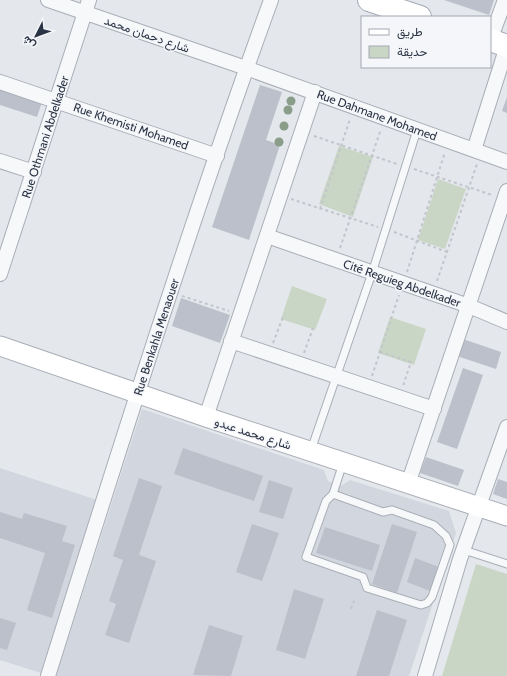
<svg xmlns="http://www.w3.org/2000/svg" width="507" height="676" font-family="Cabin,Vazirmatn,sans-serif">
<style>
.built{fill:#d2d6de}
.green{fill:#c9d6c5}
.building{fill:#bbc0ca}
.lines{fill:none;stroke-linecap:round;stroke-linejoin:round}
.lane-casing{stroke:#a9aeb7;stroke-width:9}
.street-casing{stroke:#a9aeb7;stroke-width:16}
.secondary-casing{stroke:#a9aeb7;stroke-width:21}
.primary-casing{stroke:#a3abb8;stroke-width:24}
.path{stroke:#c2c5cb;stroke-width:2;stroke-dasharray:3 3;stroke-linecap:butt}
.lane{stroke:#f7f8fa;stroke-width:7}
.street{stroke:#f7f8fa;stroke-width:14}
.secondary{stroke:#fff;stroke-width:19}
.primary{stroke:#fff;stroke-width:22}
.tree{fill:#899d89}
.labels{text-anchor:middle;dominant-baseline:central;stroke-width:3;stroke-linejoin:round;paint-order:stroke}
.street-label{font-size:12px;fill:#2b3445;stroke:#f4f6f9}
</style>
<rect width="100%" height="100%" fill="#e4e7ec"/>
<path class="built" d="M142 409 324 470 328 481 341 486 350 480 449 511 456 533 409 676H56Z
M0 468 97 500 41 673 0 660Z"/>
<path class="green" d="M339 146 373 157 353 217 319 204Z
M438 179 466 189 445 249 418 240Z
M292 286 327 299 315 330 281 319Z
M390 317 426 329 414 365 378 353Z
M476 564 507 574V676H442Z"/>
<path class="building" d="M444 0H494L489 15Z
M260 85 282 92 266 140 280 145 249 240 212 227Z
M0 88 42 102 37 117 0 105Z
M507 97V113L502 111Z
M181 298 230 315 220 343 172 326Z
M463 339 501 352 496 369 457 356Z
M463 368 483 375 457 449 437 442Z
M183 448 263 476 254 501 174 474Z
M426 457 464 470 458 486 420 473Z
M139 478 162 486 139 555 156 561 129 643 105 635 116 604 109 601 123 560 113 556Z
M498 479 507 482V499L493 494Z
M269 480 293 488 283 519 259 512Z
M0 512 22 519 24 513 67 526 62 541 75 545 52 618 27 610 45 553 0 538Z
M252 524 279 533 262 581 236 572Z
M392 524 417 532 397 593 372 584Z
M325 527 380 545 372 571 316 553Z
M415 558 439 567 430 591 407 582Z
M294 589 324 599 305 659 276 650Z
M377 610 407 620 389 676H356Z
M0 618 16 623 7 650 0 648Z
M209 625 243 636 231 676 193 675Z"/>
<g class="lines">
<g class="lane-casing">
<path id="lane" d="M311 450 372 273 417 130
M333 494 326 501 306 557 363 577 367 588 421 605 427 603 432 597 450 545 446 536 434 525 392 510 383 512 333 494 343 463
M464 550 507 564"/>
</g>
<g class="street-casing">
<path id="street" d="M48 0 246 68 507 162
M490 40 505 0
M0 82 217 156
M474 150 507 46
M0 161 34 172
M267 236 469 306 507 322
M0 274 89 0
M231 341 434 409
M206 417 315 92
M408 484 507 191
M48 676C119 450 190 223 271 0
M425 676 460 559 507 427"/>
</g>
<g class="secondary-casing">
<path id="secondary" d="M0 346 206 417 507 516"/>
</g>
<g class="primary-casing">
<path id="primary" d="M369 0 420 17
M490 40 507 46"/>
</g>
<path class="path" d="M314 136 397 164
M414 169 492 195
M291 199 378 227
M320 209 350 119
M394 232 447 252
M340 248 381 129
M407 272 445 152
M437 281 477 164
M182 296 229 311
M273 343 283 317
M380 352 411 362 403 386
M304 353 313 328
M372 376 399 295
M351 609 355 599"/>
<use href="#lane" class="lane"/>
<use href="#street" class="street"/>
<use href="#secondary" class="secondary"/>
<use href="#primary" class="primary"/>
</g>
<g class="tree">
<circle cx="291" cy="101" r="4.5"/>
<circle cx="288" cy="110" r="4.5"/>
<circle cx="284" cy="126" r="4.5"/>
<circle cx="279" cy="142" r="4.5"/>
</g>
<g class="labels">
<g class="street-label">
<text transform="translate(147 34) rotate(19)">شارع دحمان محمد</text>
<text transform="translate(377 115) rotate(20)">Rue Dahmane Mohamed</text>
<text transform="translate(131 126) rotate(19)">Rue Khemisti Mohamed</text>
<text transform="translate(45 137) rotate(-72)">Rue Othmani Abdelkader</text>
<text transform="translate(402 283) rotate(19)">Cité Reguieg Abdelkader</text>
<text transform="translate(156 337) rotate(-72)">Rue Benkahla Menaouer</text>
<text transform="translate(253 433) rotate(18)">شارع محمد عبدو</text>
</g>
</g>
<rect x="361" y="16" width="130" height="52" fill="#f4f6f9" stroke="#a4a8b1"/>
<rect x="369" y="29" width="20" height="6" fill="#ffffff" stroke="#a4a8b1"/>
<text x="397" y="36" font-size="12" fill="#2b3445">طريق</text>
<rect x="369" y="46" width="20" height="12" fill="#c9d6c5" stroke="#a4a8b1"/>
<text x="397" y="56" font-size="12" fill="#2b3445">حديقة</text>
<g transform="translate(36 36) rotate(228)" stroke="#f4f6f9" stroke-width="3" paint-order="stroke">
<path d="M0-3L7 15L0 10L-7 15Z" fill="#2b3445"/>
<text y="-6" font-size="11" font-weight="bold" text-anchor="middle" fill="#2b3445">ش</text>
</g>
</svg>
